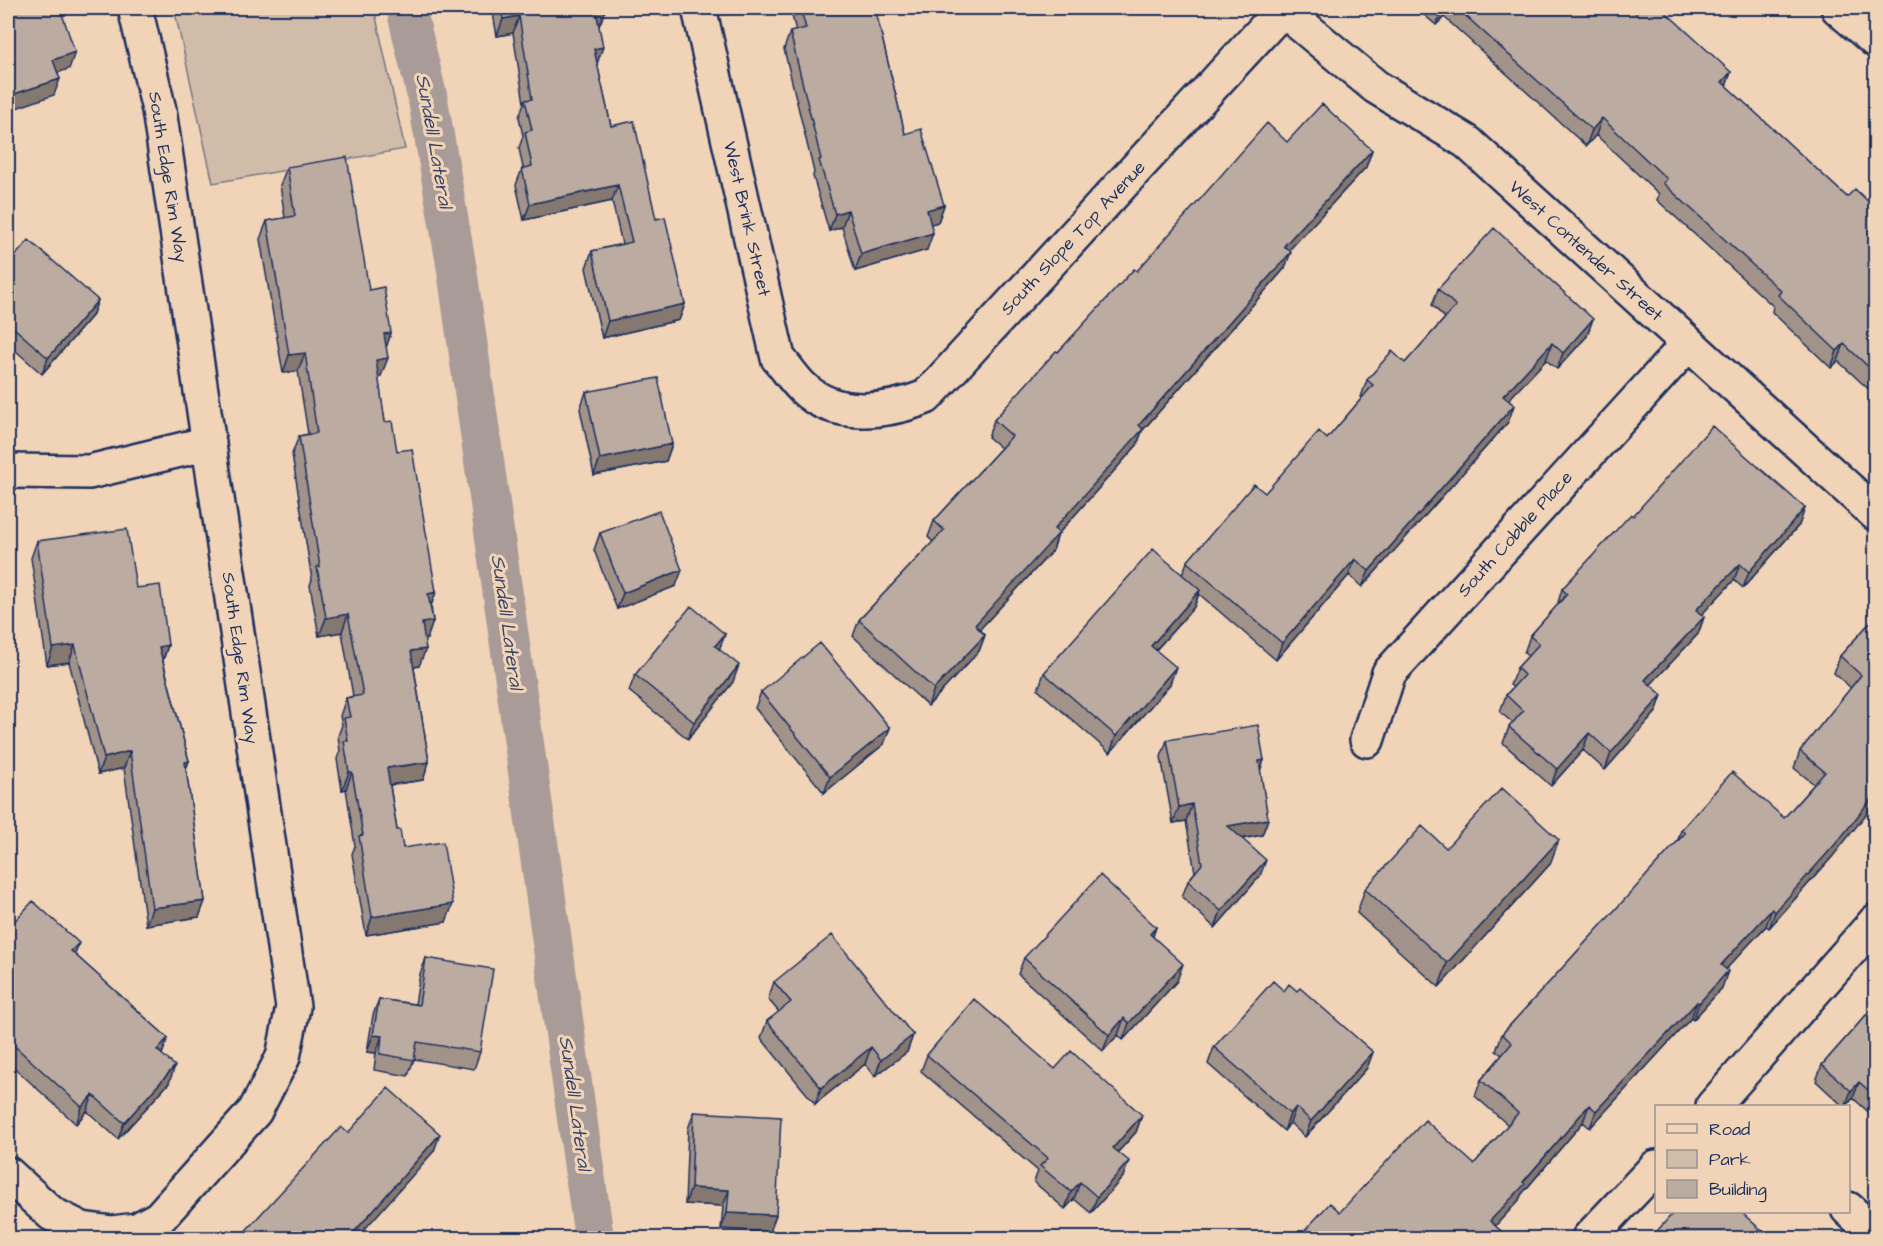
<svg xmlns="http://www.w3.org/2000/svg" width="1883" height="1246" font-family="'Architects Daughter',sans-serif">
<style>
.green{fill:#d1bcaa;stroke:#767684;stroke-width:1.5}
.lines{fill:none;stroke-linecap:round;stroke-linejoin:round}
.canal{stroke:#a89b98;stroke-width:40}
.minor-casing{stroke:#1b2f5e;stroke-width:38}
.major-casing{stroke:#1b2f5e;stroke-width:38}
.minor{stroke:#f1d4b7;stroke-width:33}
.major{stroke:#f1d4b7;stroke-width:33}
.wall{fill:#a2938a;stroke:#1b2f5e;stroke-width:1.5}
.shaded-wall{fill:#847871;stroke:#1b2f5e;stroke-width:1.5}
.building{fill:#bcaba1;stroke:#1b2f5e;stroke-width:1.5}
.labels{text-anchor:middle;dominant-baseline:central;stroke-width:6;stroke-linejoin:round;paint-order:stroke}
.street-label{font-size:18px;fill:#1b2f5e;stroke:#f1d4b7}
.water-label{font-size:20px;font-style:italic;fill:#37456a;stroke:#f1d4b7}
</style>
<rect width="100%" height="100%" fill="#f1d4b7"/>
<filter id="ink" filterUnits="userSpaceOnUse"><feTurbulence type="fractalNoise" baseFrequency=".0167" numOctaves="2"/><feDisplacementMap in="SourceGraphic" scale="12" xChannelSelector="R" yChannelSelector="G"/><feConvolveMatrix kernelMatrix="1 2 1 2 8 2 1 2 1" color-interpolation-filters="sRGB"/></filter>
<g filter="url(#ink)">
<path class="green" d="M174 8H374L405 149 213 183Z"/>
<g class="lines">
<path class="canal" d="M406 8 428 100 457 270 594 1238"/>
<g class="minor-casing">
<path id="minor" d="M699 8 778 358C786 367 793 378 802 387 835 420 888 412 926 397L1283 9
M1281 8 1376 87 1467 142 1876 514
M8 471 89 472 209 443
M1367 740 1389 673 1688 344
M1713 1106 1876 921
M8 1174 52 1214 82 1229 112 1233 137 1230 159 1218 255 1111 283 1057 293 1007 159 110 135 8
M1848 1209 1876 1234
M1589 1238 1656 1167"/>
</g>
<g class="major-casing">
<path id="major" d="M1838 8 1876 41"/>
</g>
<use href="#minor" class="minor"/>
<use href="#major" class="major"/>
</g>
<path class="wall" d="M492 8H606L600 24H599L597 64 611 126 656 219 685 304 679 320 602 338 586 268 592 251 622 244 612 201 524 220 516 185 522 169 523 168 519 148 523 136 519 117 524 103 513 33 497 36Z
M790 8H875L905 134 944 205 938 222 930 224 927 250 855 271 842 227 829 231 813 176 814 172 784 49 790 32 796 31Z
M1416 8H1629L1636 13 1731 72 1726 86 1847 197 1875 208V395L1838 361 1831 368 1772 312 1773 306 1657 200 1659 194 1596 135 1586 146 1444 17 1436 25Z
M1287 142 1372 150 1366 167 1289 250 1285 268 1142 431 1137 445 1058 534 1053 550 980 629 985 635 979 651 928 706 853 636 859 620 933 542 928 537 934 521 1001 448 988 437 994 420 1058 352 1137 271Z
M287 167 369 290 391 333 386 347 381 376 378 377 385 422 397 451 436 592 431 606 433 621 427 639 424 640 419 666 414 667 429 762 423 780 390 785 397 830 403 848 446 922 366 935 352 854 355 846 346 789 342 790 337 759 340 751 338 736 342 725 340 716 346 698 353 696 342 632 319 636 310 585 312 580 292 454 299 436 308 434 298 371 283 373 260 239 267 221 285 218 280 185Z
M8 264 98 300 92 316 42 374 8 344Z
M1438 289 1587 336 1557 369 1546 360 1508 400 1514 405 1508 422 1362 587 1349 575 1276 660 1199 594 1194 607 1156 650 1170 684 1110 753 1038 690 1044 673 1182 575 1187 562 1327 439 1362 398 1361 397 1367 380 1405 363 1445 318 1432 305Z
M586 392 672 444 666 461 594 475 580 409Z
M1805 508 1799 525 1743 588 1734 580 1701 615 1704 617 1698 634 1650 685 1662 695 1656 712 1605 770 1583 750 1551 786 1503 743 1509 727 1513 723 1500 712 1506 695 1513 687 1510 685 1517 668 1528 656 1524 653 1530 636 1557 606 1562 589 1633 516Z
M600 533 676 586 617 609 594 550Z
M37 541 136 588 168 645 163 661 189 761 186 769 205 901 199 917 146 925 124 768 98 774 69 662 47 665 31 558Z
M1875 617 1833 856 1769 928 1766 926 1726 969 1722 988 1693 1020 1691 1018 1590 1128 1583 1122 1521 1195 1519 1200 1495 1226 1501 1231 1499 1239H1297L1340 1212 1474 1164 1508 1125 1475 1096 1481 1080 1502 1055 1496 1051 1502 1034 1677 843 1681 830 1784 818 1814 784 1794 768 1800 751 1851 688 1834 673 1840 656Z
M725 634 719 650 733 682 688 739 629 691 635 675Z
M761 692 884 744 824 793 755 708Z
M1167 740 1264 760 1260 770 1268 819 1262 835 1242 839 1260 876 1215 928 1182 897 1188 881 1195 872 1186 821 1173 823 1161 757Z
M1446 848 1550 864 1439 987 1357 913 1365 889Z
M8 927 74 954 168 1038 162 1054 169 1083 118 1139 87 1111 76 1124 8 1062Z
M1156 927 1153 936 1177 981 1123 1040 1118 1035 1103 1051 1018 974 1024 958Z
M426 958 480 1052 474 1069 414 1059 408 1076 374 1070 376 1053 367 1052 373 1015 379 999 415 1004 420 974Z
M774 982 913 1035 907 1052 875 1076 865 1064 815 1104 761 1038 767 1021 779 1012 768 999Z
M1284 991H1297L1373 1052 1367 1068 1305 1137 1290 1123 1284 1131 1208 1064 1214 1047Z
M1875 1005V1118L1853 1098 1846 1107H1844L1816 1081 1822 1065Z
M927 1055 1055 1069 1142 1115 1136 1132 1118 1152 1123 1177 1091 1213 1074 1199 1065 1209 1034 1182 1038 1171 921 1071Z
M694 1112 770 1232 721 1229 723 1206 685 1204 688 1129Z"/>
<path class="shaded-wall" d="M606 8 600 24 590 26 596 10Z
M1443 8H1447L1444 17 1436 25Z
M519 16 513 33 497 36 503 19Z
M603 47 597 64 594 49Z
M75 52 69 69 47 76 53 60Z
M1731 72 1725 89 1722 82Z
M60 79 54 95 8 111V96Z
M1602 118 1596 135 1586 146 1592 130Z
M1372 150 1366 167 1278 262 1284 246Z
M618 185 612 201 524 220 530 204Z
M944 205 938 222 921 227 927 210Z
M848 210 842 227 829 231 835 214Z
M933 233 927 250 855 271 861 254Z
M1291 252 1285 268 1142 431 1137 445 1058 534 1053 550 969 641 975 625 1139 425Z
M98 300 92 316 42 374 48 358Z
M685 304 679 320 602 338 608 321Z
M1593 319 1587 336 1557 369 1563 353Z
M13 327 8 342V334Z
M391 333 385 351 384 334Z
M1552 343 1546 360 1497 412 1503 396Z
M1844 344 1838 361 1831 368 1837 351Z
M305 353 298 371 283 373 289 355Z
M388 358 381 376 369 378 376 360Z
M1514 405 1508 422 1362 587 1369 571Z
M672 444 666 461 594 475 600 459Z
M1805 508 1799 525 1743 588 1749 572Z
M1355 559 1349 575 1276 660 1282 643Z
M1740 564 1734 580 1690 627 1696 610Z
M682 570 676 586 617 609 623 593Z
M1200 590 1194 607 1145 662 1151 646Z
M436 592 429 610 428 594Z
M348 614 342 632 319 636 326 618Z
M1704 617 1698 634 1639 697 1645 680Z
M433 621 427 639 415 641 422 623Z
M725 634 719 650 715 646Z
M985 635 979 651 928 706 934 689Z
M75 645 69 662 47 665 53 648Z
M168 645 162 662 159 647Z
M426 649 419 666 405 669 411 651Z
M739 665 733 682 688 739 694 722Z
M1176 667 1170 684 1110 753 1116 736Z
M1662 695 1656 712 1605 770 1611 753Z
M890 728 884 744 824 793 830 777Z
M1589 733 1583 750 1551 786 1557 769Z
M130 751 124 768 98 774 104 758Z
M1264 760 1258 777 1259 761Z
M189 761 183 777 185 762Z
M429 762 423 780 381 786 387 768Z
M349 772H352L346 789 342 790Z
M1875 794V803L1833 856 1769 928 1775 912Z
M1192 804 1186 821 1173 823 1179 807Z
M1268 819 1262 835 1222 842 1228 826Z
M1559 840 1550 864 1439 987 1447 963Z
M1266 860 1260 876 1215 928 1221 911Z
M205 901 199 917 146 925 152 908Z
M453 904 446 922 366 935 372 917Z
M1772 909 1766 926 1715 981 1721 965Z
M1156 927 1150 944V934Z
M79 943 73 959 71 951Z
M1183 964 1177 981 1123 1040 1129 1023Z
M1728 971 1722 988 1693 1020 1699 1003Z
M1697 1002 1691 1018 1590 1128 1596 1111Z
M1124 1018 1118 1035 1103 1051 1109 1035Z
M373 1035 382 1036 376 1053 367 1052Z
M913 1035 907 1052 875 1076 881 1060Z
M168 1038 162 1054 157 1050Z
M871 1047 865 1064 815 1104 821 1088Z
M1373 1052 1367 1068 1305 1137 1311 1121Z
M175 1066 169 1083 118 1139 124 1123Z
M1859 1082 1853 1098 1845 1107 1851 1091Z
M93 1095 87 1111 76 1124 82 1107Z
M1589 1105 1583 1122 1521 1195 1519 1200 1484 1238 1490 1221Z
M1296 1107 1290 1123 1284 1131 1290 1114Z
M1142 1115 1136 1132 1107 1164 1113 1148Z
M440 1134 434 1151 356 1239H348Z
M1129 1161 1123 1177 1091 1213 1097 1197Z
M1080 1182 1074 1199 1065 1209 1071 1192Z
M691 1188 729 1190 723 1206 685 1204Z
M727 1213 776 1215 770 1232 721 1229Z
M1501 1231 1499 1239H1495Z"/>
<path class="building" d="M8 8H60L75 52 53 60 60 79 8 96Z
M501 8H606L596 10 603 47 594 49 611 126 634 121 656 219 665 217 685 304 608 321 592 251 632 242 618 185 530 204 522 169 532 166 525 132 532 130 525 100 532 99 519 16 503 19Z
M800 8H875L905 134 921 129 944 205 927 210 933 233 861 254 848 210 835 214 819 160 821 159 790 32 806 28Z
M1457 8H1629L1636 13 1641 8H1661L1731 72 1722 82 1847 197 1855 189 1875 208V373L1844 344 1837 351 1778 295 1781 291 1663 183 1667 179 1602 118 1592 130Z
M1322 104 1372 150 1284 246 1291 252 1139 425 1143 429 1054 529 1059 533 975 625 985 635 934 689 859 620 944 530 934 521 1012 436 994 420 1056 351 1058 352 1134 269 1137 271 1267 123 1287 142Z
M347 157 369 290 384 287 391 333 384 334 388 358 376 360 385 422 392 421 397 451 412 449 436 592 428 594 433 621 422 623 426 649 411 651 429 762 387 768 397 830H400L403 848 443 842 453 904 372 917 359 836 363 835 352 772H349L344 741H348L344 718 350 717 346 698 363 695 348 614 326 618 317 567H320L299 436 317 433 305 353 289 355 267 221 295 216 287 167Z
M1494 228 1593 319 1563 353 1552 343 1503 396 1514 405 1369 571 1355 559 1282 643 1187 562 1254 484 1265 493 1319 431 1327 439 1373 385 1367 380 1392 351 1405 363 1456 306 1438 289Z
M29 240 98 300 48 358 13 327 8 334V264Z
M658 378 672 444 600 459 586 392Z
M1712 426 1805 508 1749 572 1740 564 1696 610 1704 617 1645 680 1662 695 1611 753 1589 733 1557 769 1509 727 1523 711 1506 695 1524 675 1517 668 1539 644 1530 636 1567 594 1562 589 1631 514 1633 516Z
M659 511 682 570 623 593 600 533Z
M127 529 136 588 160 585 168 645 159 647 189 761 185 762 205 901 152 908 130 751 104 758 75 645 53 648 37 541Z
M1153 549 1200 590 1151 646 1176 667 1116 736 1044 673Z
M691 606 725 634 715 646 739 665 694 722 635 675Z
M1875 617V794L1839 840 1775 912 1772 909 1721 965 1728 971 1699 1003 1697 1002 1596 1111 1589 1105 1523 1182 1525 1184 1490 1221 1501 1231 1495 1239H1297L1330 1203 1340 1212 1425 1120 1474 1164 1518 1113 1481 1080 1512 1043 1502 1034 1685 833 1681 830 1732 772 1784 818 1825 772 1800 751 1861 675 1840 656Z
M820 643 890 728 830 777 761 692Z
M1258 725 1264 760 1259 761 1268 819 1228 826 1266 860 1221 911 1188 881 1202 864 1192 804 1179 807 1167 740Z
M1502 788 1559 840 1447 963 1365 889 1422 826 1446 848Z
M1100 875 1156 927 1150 934 1183 964 1129 1023 1124 1018 1109 1035 1024 958Z
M33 901 79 943 71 951 168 1038 157 1050 175 1066 124 1123 93 1095 82 1107 8 1040V927V928Z
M832 935 913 1035 881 1060 871 1047 821 1088 767 1021 791 1002 774 982Z
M426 958 493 969 480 1052 417 1042 414 1060 380 1054 382 1036 373 1035 379 999 419 1005Z
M1273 981 1284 991 1289 984 1297 991 1300 988 1373 1052 1311 1121 1296 1107 1290 1114 1214 1047Z
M974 999 1055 1069 1071 1051 1142 1115 1113 1148 1129 1161 1097 1197 1080 1182 1071 1192 1040 1166 1048 1158 927 1055Z
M1875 1005V1096L1859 1082 1851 1091 1822 1065Z
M388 1088 440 1134 348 1239H238L341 1127 348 1133Z
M694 1112 781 1117 776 1215 727 1213 729 1190 691 1188Z
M1674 1212H1741L1771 1239H1650Z"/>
</g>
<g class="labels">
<g class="street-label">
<text transform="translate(168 177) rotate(81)">South Edge Rim Way</text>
<text transform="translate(747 219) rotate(77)">West Brink Street</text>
<text transform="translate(1073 238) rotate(-47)">South Slope Top Avenue</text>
<text transform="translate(1586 251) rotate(42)">West Contender Street</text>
<text transform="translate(1515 534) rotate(-48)">South Cobble Place</text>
<text transform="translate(240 658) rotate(82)">South Edge Rim Way</text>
</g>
<g class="water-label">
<text transform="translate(434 141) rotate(80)">Sundell Lateral</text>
<text transform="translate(507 622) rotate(82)">Sundell Lateral</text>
<text transform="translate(575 1103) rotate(82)">Sundell Lateral</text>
</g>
</g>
<rect width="1883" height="1246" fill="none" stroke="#f1d4b7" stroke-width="30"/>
<rect x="15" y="15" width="1853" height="1216" fill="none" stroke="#1b2f5e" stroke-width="2" filter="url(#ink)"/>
<rect x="1655" y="1105" width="195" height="108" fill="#f1d4b7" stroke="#9b9293" stroke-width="1.5"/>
<rect x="1667" y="1124" width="30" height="9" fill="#f1d4b7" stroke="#9b9293" stroke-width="1.5"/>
<text x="1709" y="1135" font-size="18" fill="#1b2f5e">Road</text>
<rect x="1667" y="1150" width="30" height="18" fill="#d1bcaa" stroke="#9b9293" stroke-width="1.5"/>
<text x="1709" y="1165" font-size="18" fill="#1b2f5e">Park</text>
<rect x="1667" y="1180" width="30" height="18" fill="#bcaba1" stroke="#9b9293" stroke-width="1.5"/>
<text x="1709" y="1195" font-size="18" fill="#1b2f5e">Building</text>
</svg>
